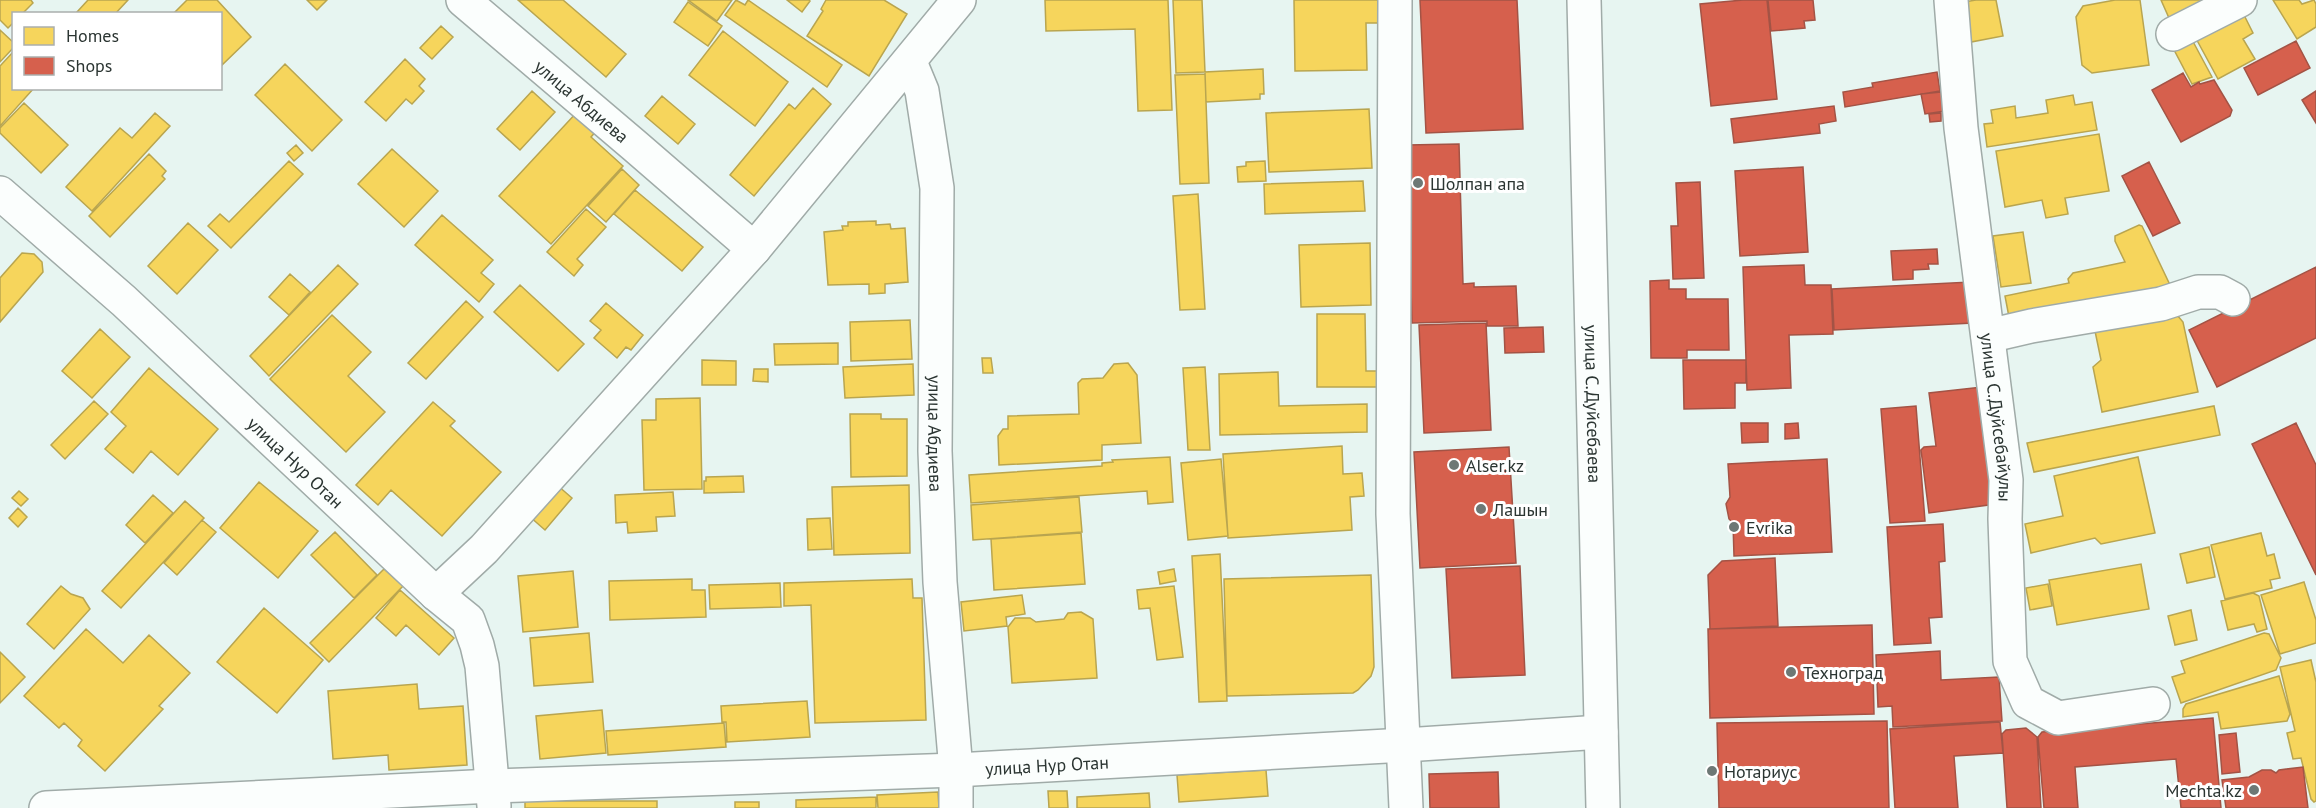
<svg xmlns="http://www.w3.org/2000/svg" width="2316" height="808" font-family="'PT Sans',sans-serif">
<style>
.homes{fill:#f6d55c;stroke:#b9a54f;stroke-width:1.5}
.shops{fill:#d6604d;stroke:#a35345;stroke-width:1.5}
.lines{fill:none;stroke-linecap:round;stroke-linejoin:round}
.street-casing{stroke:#a0aba8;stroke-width:36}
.primary-casing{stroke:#a0aba8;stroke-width:36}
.street{stroke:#fbfefd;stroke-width:33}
.primary{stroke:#fbfefd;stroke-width:33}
.poi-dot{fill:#6d7875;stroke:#fff;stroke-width:2}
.labels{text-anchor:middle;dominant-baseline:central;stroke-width:6;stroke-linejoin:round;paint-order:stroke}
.street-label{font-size:18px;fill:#2b3532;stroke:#fff}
.poi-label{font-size:18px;fill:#2b3532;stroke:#fff;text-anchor:start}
</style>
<rect width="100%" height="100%" fill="#e7f5f1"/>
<path class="homes" d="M0 0H31L33 3 22 14H14V22L8 28 0 20Z
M88 0H128L115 14H79L77 12Z
M187 0H217L251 37 222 65 220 14H173Z
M307 0H327L317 10Z
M518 0H563L626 54 606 77Z
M688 0H732L717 21Z
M736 0 745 5 748 0 842 65 827 87 725 15Z
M787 0H809L810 1 802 12Z
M826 0H884L907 14 869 76 807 36 823 11 821 9Z
M1045 0H1168L1172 110 1138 111 1135 29 1046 31Z
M1173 0H1202L1205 72 1176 73Z
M1294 0H1387V23H1366L1367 70 1295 71Z
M1976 0H1996L2003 36 1971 42 1964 2Z
M2115 0H2140L2149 65 2092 73 2082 65 2076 17 2083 6Z
M2161 0H2208L2169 18Z
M2273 0H2299L2302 4 2314 0 2316 4V27L2297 39Z
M688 2 722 26 708 46 674 22Z
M2243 13 2253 33 2243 39 2255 59 2218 79 2193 33Z
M441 26 453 37 432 59 420 48Z
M0 30 14 43V47L0 62Z
M723 31 788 82 755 126 689 75Z
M2190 36 2212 77 2192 84 2172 46Z
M13 52 14 88H34L0 126V66Z
M405 59 425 79 419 86 424 91 412 104 406 99 386 121 365 102Z
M285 64 342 120 312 151 255 95Z
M1263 69 1264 94H1260V99L1206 102 1205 72Z
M1205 74 1209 183 1180 184 1175 75Z
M813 88 831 104 754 196 730 175 789 104 795 109Z
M532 91 555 112 520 150 497 129Z
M2073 95 2075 105 2092 102 2097 130 1987 147 1984 124 1993 123 1991 110 2015 106 2016 118 2048 113 2046 100Z
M662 96 695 124 678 144 645 116Z
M24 103 68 145 41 173 0 133V128Z
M1369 109 1372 168 1269 172 1266 113Z
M578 111 598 129 591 137 623 166 551 244 499 196Z
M155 113 170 126 92 211 66 187 120 128 132 138Z
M2099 134 2109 191 2065 198 2068 214 2046 218 2042 200 2005 207 1996 151Z
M296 145 303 153 294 161 287 153Z
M392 149 438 191 404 227 358 184Z
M149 154 166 171 162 176 165 179 110 237 89 216Z
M289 161 303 174 231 248 208 226 220 214 229 222Z
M1265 161 1266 181 1238 182 1237 167 1246 166V162Z
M622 169 639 185 606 222 588 206Z
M1363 181 1365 211 1265 214 1264 184Z
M635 190 703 247 682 271 614 214Z
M1198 194 1205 309 1180 310 1173 196Z
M586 209 606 227 577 259 583 265 574 276 547 252Z
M442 215 493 260 481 273 494 284 479 302 415 245Z
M876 221V225L890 224 891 229 905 228 908 282 885 284V293L869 294V284L828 285 824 232 843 230 842 226H848V222Z
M188 223 218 250 177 294 148 266Z
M2139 225 2142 226 2170 285 2009 317 2005 296 2069 283 2068 279 2073 273 2125 262 2115 241V236Z
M2023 232 2031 283 2001 287 1993 236Z
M1370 243 1371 305 1301 307 1299 245Z
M22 253 34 254 42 262 43 272 0 322V278Z
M338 265 358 284 269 376 250 356Z
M290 274 310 292 289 315 269 297Z
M520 285 584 344 558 371 494 312Z
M466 301 483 317 426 379 408 363Z
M606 303 643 335 631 350 626 347 617 358 594 338 601 330 590 321Z
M1317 314H1365L1366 371H1378L1377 387H1317Z
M332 315 371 352 348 376 385 412 346 452 270 379Z
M2177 315 2183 322 2198 392 2102 412 2093 367 2101 360 2095 331Z
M910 320 912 359 851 361 850 322Z
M100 329 130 357 92 398 62 371Z
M838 343V364L775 365 774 344Z
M982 358H991L993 373H983Z
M702 360 736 361V385H702Z
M1128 363 1137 375 1141 443 1102 445V460L999 465 998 436 1003 429H1008V416L1079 414 1078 383 1082 379 1103 378 1114 364Z
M913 364 914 395 845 398 843 367Z
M1205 367 1210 450H1188L1183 368Z
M149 368 218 429 178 475 151 451 133 473 105 449 126 426 111 412Z
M754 369H768V382L753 381Z
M1278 372 1279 406 1367 404V432L1220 435 1219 374Z
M700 398 702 489 644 490 642 420H656V399Z
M94 401 108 414 65 459 51 445Z
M433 402 455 421 450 426 501 472 442 536 391 490 378 505 356 485Z
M2214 406 2220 435 2034 472 2027 443Z
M850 414H881V419H907V476L851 477Z
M1342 446 1343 474 1362 473 1364 496 1350 497 1352 530 1228 538 1223 454Z
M1170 457 1173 502 1148 504 1147 491 971 503 969 475 1102 466V463L1113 462 1112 460Z
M2138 457 2155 533 2101 544 2095 538 2031 553 2025 524 2063 516 2054 476Z
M1221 459 1228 536 1188 540 1181 463Z
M743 476 744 492 704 493V481H706V477Z
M259 482 318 531 278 578 220 528Z
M557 485 572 498 545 530 529 516Z
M909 485 910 553 834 555 832 487Z
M19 491 28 499 21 506 12 498Z
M673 492 675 516 656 517 657 531 628 533 627 522 616 523 615 495Z
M153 495 173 513 145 543 126 525Z
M1079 497 1082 532 973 540 971 505Z
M185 501 204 518 121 608 102 591Z
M18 508 27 517 18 527 9 518Z
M830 518 832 549 808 550 807 519Z
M202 520 216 532 177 575 164 563Z
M335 532 377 575 354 598 311 555Z
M1081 533 1085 584 994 590 991 539Z
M2261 533 2267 556 2274 554 2280 578 2270 580 2272 588 2225 599 2211 545Z
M2209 547 2215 577 2187 583 2180 554Z
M1220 554 1227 701 1199 702 1192 556Z
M2141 564 2149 609 2057 625 2049 580Z
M384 569 403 586 329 662 310 643Z
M1174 569 1176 581 1160 584 1158 572Z
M573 571 578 627 523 632 518 576Z
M1371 575 1374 667 1371 676 1358 690 1353 693 1227 696 1224 579Z
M692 579V590H705L706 617 610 620 609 581Z
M912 579 913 598H922L926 720 815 723 811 605 784 606V583Z
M2304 582 2316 620V643L2280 654 2261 595Z
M780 583 781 607 710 609 709 585Z
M2048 584 2052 606 2030 610 2026 588Z
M61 586 71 594 83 598 90 609 54 649 27 624Z
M1174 586 1183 657 1157 660 1150 608 1139 609 1137 590Z
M400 590 454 638 439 655 406 625 396 636 376 618Z
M2253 593 2259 596 2267 629 2257 632 2254 624 2228 630 2221 601Z
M1022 595 1025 614 1006 617 1007 626 964 631 961 602Z
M264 608 323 660 277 713 217 662Z
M2191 610 2197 640 2175 645 2168 616Z
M1081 612 1093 619 1097 678 1012 683 1008 627 1015 618H1030L1036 622 1064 619 1068 613Z
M86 629 123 663 149 635 190 673 159 706 163 709 105 771 78 746 82 740 64 723 59 728 24 696Z
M589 633 593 682 534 686 530 638Z
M2264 633 2269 634 2281 658 2276 670 2181 703 2172 677 2185 673 2181 661Z
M0 652 25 677 0 703Z
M2311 660 2316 682V801L2314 802 2311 799 2301 758 2293 759 2287 733 2295 731 2280 667Z
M2279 676 2290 714 2287 721 2221 729 2218 712 2183 717V709L2186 704Z
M417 684 419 709 463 706 467 765 389 770 388 755 333 759 328 691Z
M807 701 810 737 727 742 726 722H722L721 706Z
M602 710 606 753 540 759 536 716Z
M724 723 726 747 608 755 606 731Z
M1266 770 1268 796 1179 802 1177 775Z
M1048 791H1067L1068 808H1049Z
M938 792 939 808H878L877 795Z
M1149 793 1150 808H1077V797Z
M876 797V808H796V800Z
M525 801H657V808H525Z
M735 802H759V808H735Z"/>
<path class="shops" d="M1420 0H1517L1523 129 1426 133Z
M1743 0H1767L1777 99 1711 106 1700 4Z
M1768 0H1813L1815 20 1804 21 1805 28 1771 31Z
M2296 41 2310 68 2258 95 2244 68Z
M1937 72 1940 91 1845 107 1843 92 1873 87 1872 83Z
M2183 73 2191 87 2199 82 2200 84 2214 80 2232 110 2230 116 2181 142 2152 90Z
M2316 91V123L2302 100Z
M1941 92 1945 111 1925 114 1921 94Z
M1834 106 1836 121 1819 124 1820 133 1734 143 1731 119Z
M1941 113V121L1930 122 1929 114Z
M1459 144 1463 284 1474 283V287L1516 286 1518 326H1487V321L1412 323 1407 145Z
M2149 162 2180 223 2153 236 2122 176Z
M1803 167 1808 252 1740 256 1735 171Z
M1700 182 1704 278 1673 279 1671 226H1678L1676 183Z
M1937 249 1938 264H1928L1929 269 1913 270V279L1893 280 1891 251Z
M1804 265 1805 285H1831L1833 334 1789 335 1791 388 1747 390 1743 267Z
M2316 267V338L2217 387 2189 330Z
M1669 280V289H1686V299H1728L1729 350H1687V358H1651L1650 281Z
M1971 282 1973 323 1834 330 1832 289Z
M1486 323 1491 430 1424 433 1419 325Z
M1543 327 1544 352 1505 353 1504 328Z
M1683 360H1746V383H1735V408L1684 409Z
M1982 387 1996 504 1929 513 1921 450 1924 447 1936 446 1929 393Z
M1916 406 1925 521 1890 523 1881 409Z
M1741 423H1768V442L1742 443Z
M1798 423 1799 438 1785 439V424Z
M2296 423 2316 465V575L2252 444Z
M1509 447 1516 563 1420 568 1414 452Z
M1827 459 1832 552 1734 556 1733 523 1729 519 1726 504 1730 497 1728 464Z
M1943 524 1945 561 1939 562 1942 617 1929 618 1931 643 1894 645 1887 527Z
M1775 558 1778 626 1710 629 1708 575 1722 561Z
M1520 566 1525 675 1452 678 1446 569Z
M1872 625 1874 714 1710 718 1708 629Z
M1940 651 1941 680 1999 677 2002 721 1893 727 1892 706 1878 707 1876 655Z
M2213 718 2221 808H2181L2176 759 2075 767 2078 808H2044L2038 737 2042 732Z
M1887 721 1889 808H1719L1717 723Z
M2000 722 2003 753 1954 756 1958 808H1895L1890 729Z
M2026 728 2037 737 2041 808H2007L2002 734 2006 730Z
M2236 733 2240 772 2222 774 2219 735Z
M2303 767 2308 808H2226L2222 780 2249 777 2262 770H2271L2276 773 2279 770Z
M1498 772 1499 808H1430L1429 774Z"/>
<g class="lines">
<g class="street-casing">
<g id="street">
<path id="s1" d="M463 0 635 146 754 249"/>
<path d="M1395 0 1393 514 1406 808"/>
<path id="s2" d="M1951 0 1961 128 2006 480 2005 519 2010 661 2028 702 2058 718 2153 704"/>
<path d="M2173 34 2240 0"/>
<path id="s3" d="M910 62 922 91 937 188 935 451 940 582 956 770V808"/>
<path id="s4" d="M0 193 124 301 436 594 468 620 477 645 482 666 494 806"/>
<path d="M1988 336 2031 326 2161 304 2198 292H2220L2233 299"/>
<path d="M436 594 484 549 754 249 959 0"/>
<path id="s5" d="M46 808 493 786 956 770 1405 745 1601 732"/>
</g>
</g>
<g class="primary-casing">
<g id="primary">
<path id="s6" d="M1584 0 1603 808"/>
</g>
</g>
<use href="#street" class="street"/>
<use href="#primary" class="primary"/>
</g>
<g class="poi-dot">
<circle cx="1418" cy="183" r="6"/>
<circle cx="1454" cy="465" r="6"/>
<circle cx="1481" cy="509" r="6"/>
<circle cx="1734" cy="527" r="6"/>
<circle cx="1791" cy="672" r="6"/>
<circle cx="1712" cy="771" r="6"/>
<circle cx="2254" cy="790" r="6"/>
</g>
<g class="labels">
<g class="street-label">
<text stroke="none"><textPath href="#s1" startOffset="156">улица Абдиева</textPath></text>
<text stroke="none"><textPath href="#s6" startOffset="404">улица С.Дуйсебаева</textPath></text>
<text stroke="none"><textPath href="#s2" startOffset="420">улица С.Дуйсебайулы</textPath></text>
<text stroke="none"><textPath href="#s3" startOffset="375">улица Абдиева</textPath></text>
<text stroke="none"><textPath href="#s4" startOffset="400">улица Нур Отан</textPath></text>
<text stroke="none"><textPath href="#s5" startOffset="1002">улица Нур Отан</textPath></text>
</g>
<g class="poi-label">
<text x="1430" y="183">Шолпан апа</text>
<text x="1466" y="465">Alser.kz</text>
<text x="1493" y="509">Лашын</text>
<text x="1746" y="527">Evrika</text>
<text x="1803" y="672">Техноград</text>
<text x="1724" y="771">Нотариус</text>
<text x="2242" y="790" text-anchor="end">Mechta.kz</text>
</g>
</g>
<rect x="12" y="12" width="210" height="78" fill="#ffffff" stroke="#aaaead" stroke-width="1.5"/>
<rect x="24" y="27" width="30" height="18" fill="#f6d55c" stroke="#aaaead" stroke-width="1.5"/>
<text x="66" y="42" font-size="18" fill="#2b3532">Homes</text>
<rect x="24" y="57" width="30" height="18" fill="#d6604d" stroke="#aaaead" stroke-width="1.5"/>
<text x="66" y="72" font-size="18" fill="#2b3532">Shops</text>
</svg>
